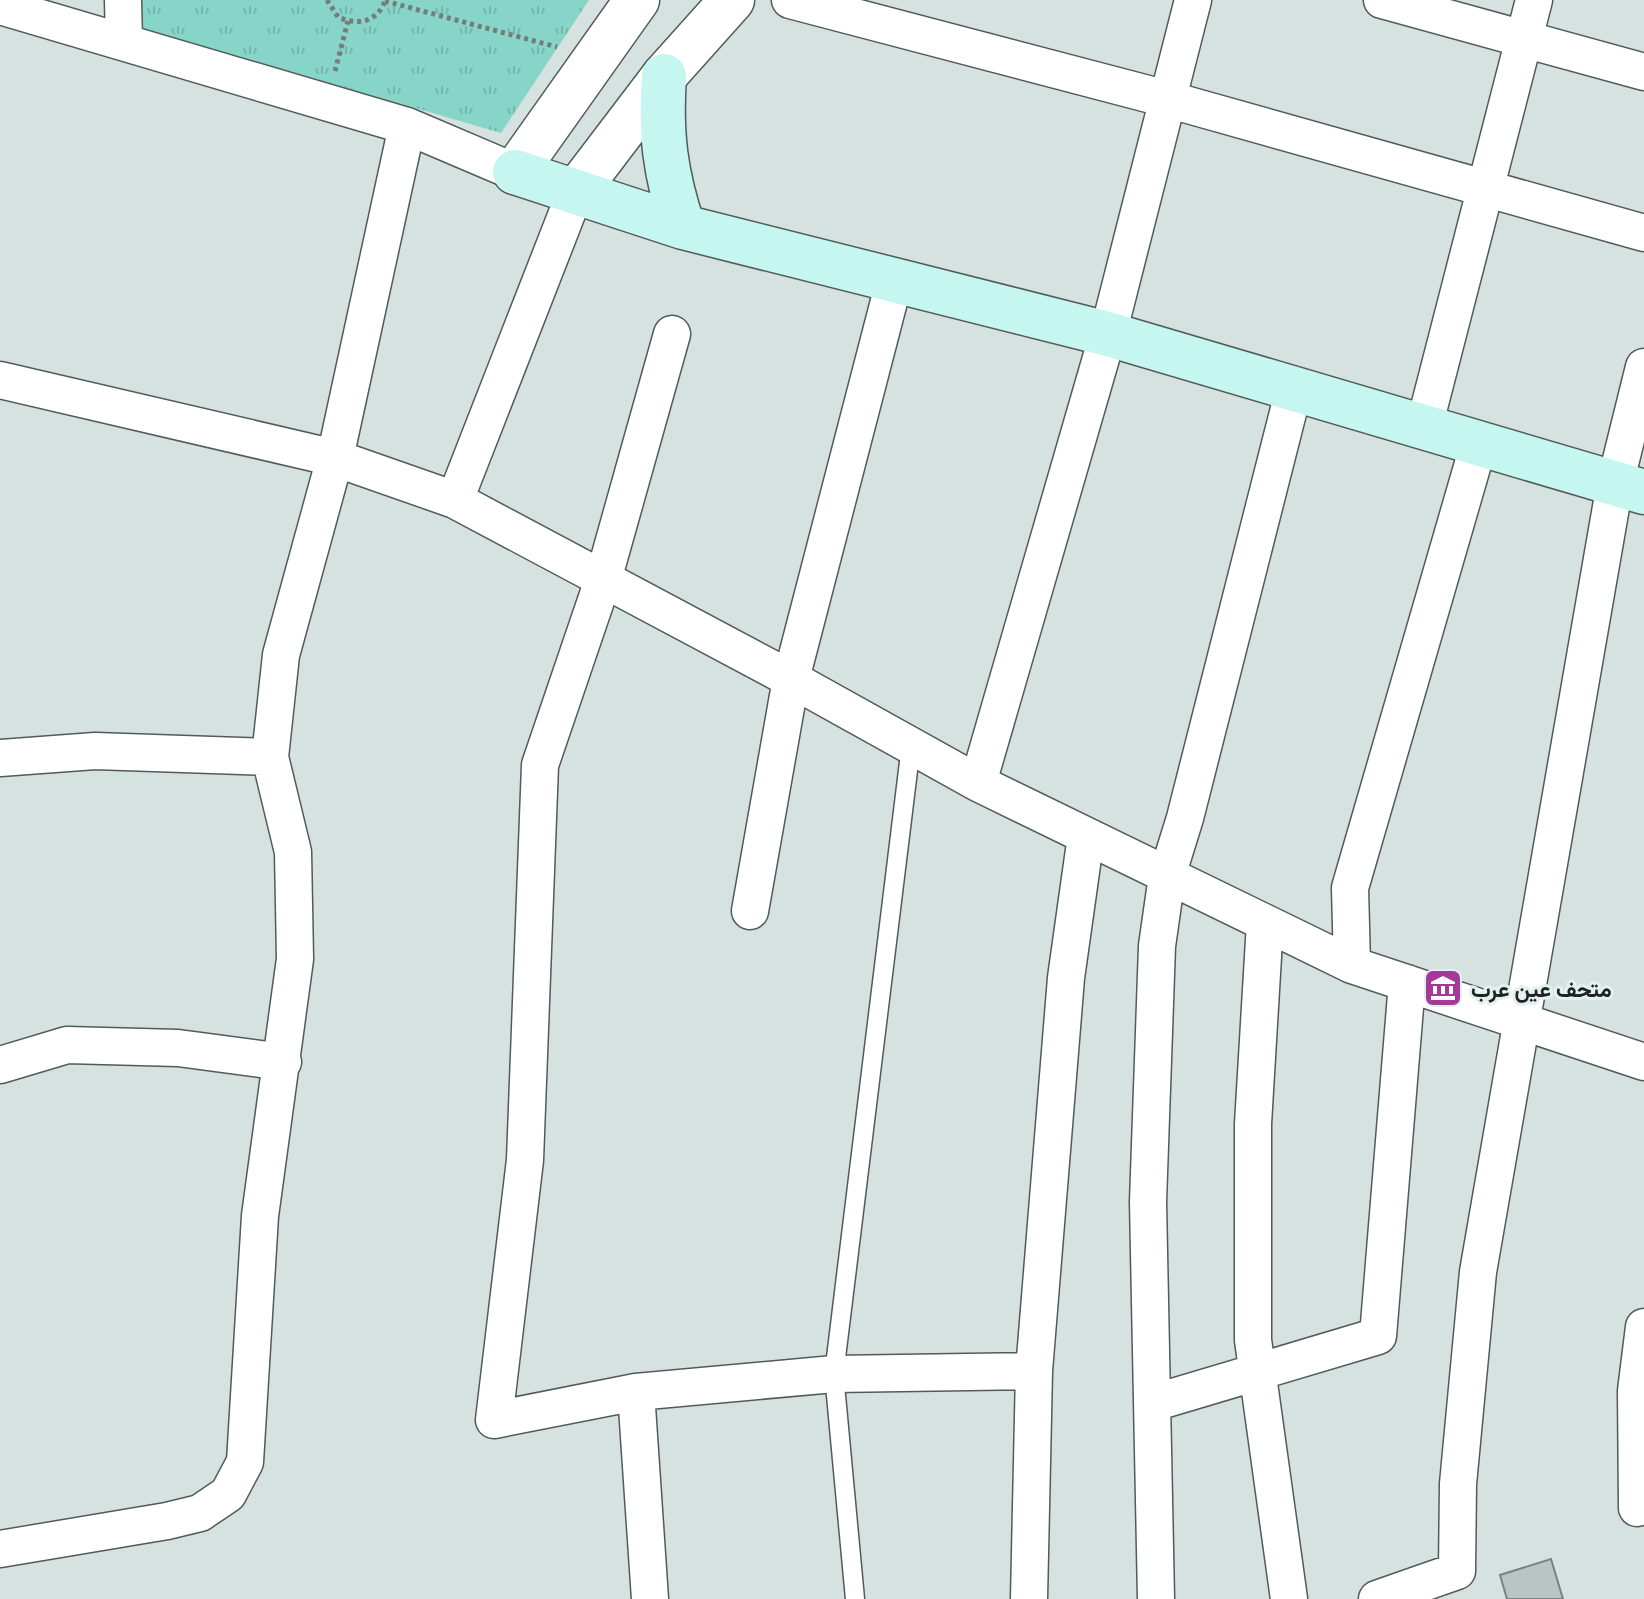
<svg xmlns="http://www.w3.org/2000/svg" width="1644" height="1599" font-family="'IBM Plex Serif',Vazirmatn,serif">
<style>
.park{fill:url(#park-tufts)}
.building{fill:#bac5c3;stroke:#788381;stroke-width:2}
.lines{fill:none;stroke-linecap:round;stroke-linejoin:round}
.service-casing{stroke:#515b59;stroke-width:21}
.minor-casing{stroke:#515b59;stroke-width:39}
.tertiary-casing{stroke:#515b59;stroke-width:47}
.secondary-casing{stroke:#515b59;stroke-width:47}
.path{stroke:#757d7b;stroke-width:5;stroke-dasharray:4 4;stroke-linecap:butt}
.service{stroke:#fff;stroke-width:18}
.minor{stroke:#fff;stroke-width:36}
.tertiary{stroke:#fff;stroke-width:44}
.secondary{stroke:#c5f7f0;stroke-width:44}
.labels{text-anchor:middle;dominant-baseline:central;stroke-width:6;stroke-linejoin:round;paint-order:stroke}
.poi-label{font-size:22px;font-weight:bold;fill:#1e2221;stroke:#e3f0ed;text-anchor:start}
</style>
<defs>
<pattern id="park-tufts" width="24" height="20" patternUnits="userSpaceOnUse" patternTransform="scale(2)"><rect width="24" height="20" fill="#87d5c8"/><path d="M3 7l-1-3M5 7V3M7 7l1-3M15 17l-1-3M17 17v-4M19 17l1-3" fill="none" stroke="#74b7ac"/></pattern>
</defs>
<rect width="100%" height="100%" fill="#d6e2e0"/>
<path class="park" d="M136 0H589L501 133 137 27Z"/>
<path class="building" d="M1551 1559 1563 1599H1507L1500 1575Z"/>
<g class="lines">
<g class="service-casing">
<path id="service" d="M855 1599 834 1374 911 746"/>
</g>
<g class="minor-casing">
<path id="minor" d="M123 0 124 42
M790 0 1167 99 1644 233
M1382 0 1644 72
M0 6 407 126 515 172
M672 334 603 580 540 765 525 1160 494 1420 636 1392 834 1374 1034 1371
M0 380 335 458 455 500 791 679 978 783 1352 965 1644 1062
M1424 427 1534 0
M455 500 575 193
M0 758 95 751 270 757
M978 783 1108 334 1193 0
M750 911 791 679 894 282
M1265 923 1253 1124V1340L1289 1599
M1352 965 1350 888 1479 443
M0 1065 67 1045 178 1048 283 1062
M1644 1327 1636 1391 1637 1508 1644 1506
M636 1392 650 1599
M1153 1403 1378 1336 1407 983
M0 1549 167 1521 200 1513 228 1494 245 1462 260 1216 295 959 293 852 270 757 281 655 335 458 407 126
M1029 1599 1034 1371 1066 978 1086 836
M1156 1599 1148 1202 1157 946 1167 876 1185 818 1294 389
M1377 1599 1457 1571 1458 1484 1478 1272 1615 484 1644 367"/>
</g>
<g class="tertiary-casing">
<path id="tertiary" d="M515 172 637 0
M575 193 664 76 732 0"/>
</g>
<g class="secondary-casing">
<path id="secondary" d="M664 76C660 132 665 174 683 227
M515 172 683 227 1108 334 1644 492"/>
</g>
<path class="path" d="M327 0 338 17C358 26 377 22 385 1
M385 1 557 47
M335 71 348 21"/>
<use href="#service" class="service"/>
<use href="#minor" class="minor"/>
<use href="#tertiary" class="tertiary"/>
<use href="#secondary" class="secondary"/>
</g>
<defs>
<g id="museum-square" transform="scale(2)"><rect x="-9" y="-9" width="18" height="18" rx="4" fill="#a53999" stroke="#e3f0ed"/><path d="M0-6L6-3V-2H-6V-3ZM-5-1h2V3h-2ZM-1-1h2V3h-2ZM3-1h2V3H3ZM-6 4H6V6H-6Z" fill="#fff"/></g>
</defs>
<g fill-rule="evenodd">
<use href="#museum-square" x="1443" y="988"/>
</g>
<g class="labels">
<g class="poi-label">
<text x="1471" y="988">متحف عين عرب</text>
</g>
</g>
</svg>
